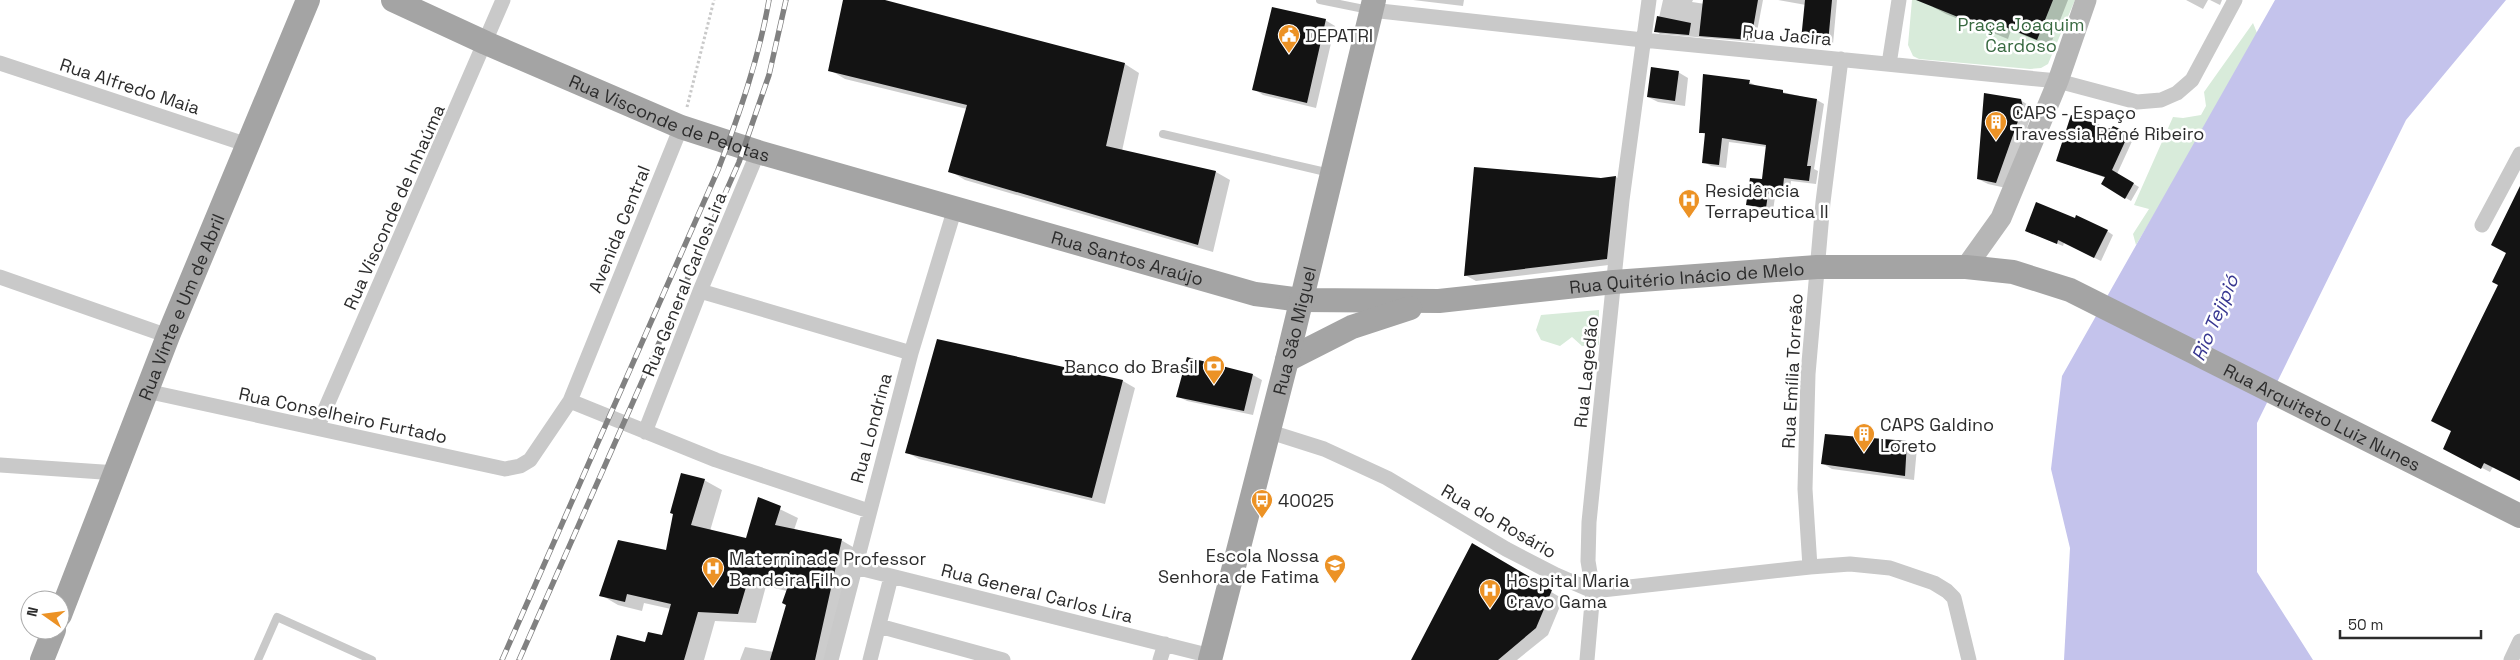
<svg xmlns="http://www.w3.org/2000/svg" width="2520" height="660" font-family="'Space Grotesk',sans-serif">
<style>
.green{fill:#d8ebda}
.water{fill:#c4c3ec}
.shadow{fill:#0003}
.building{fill:#131313}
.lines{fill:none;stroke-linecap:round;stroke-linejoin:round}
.path{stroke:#c9c9c9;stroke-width:3;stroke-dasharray:2.5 2.5;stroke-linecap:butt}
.lane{stroke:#c9c9c9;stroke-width:8}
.street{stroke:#c9c9c9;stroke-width:15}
.secondary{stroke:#b6b6b6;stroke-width:21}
.primary{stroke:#a4a4a4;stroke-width:24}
.rail-casing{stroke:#818181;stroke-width:5.5}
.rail{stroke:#fff;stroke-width:4;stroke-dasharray:11;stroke-linecap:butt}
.labels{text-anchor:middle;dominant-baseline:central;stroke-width:5;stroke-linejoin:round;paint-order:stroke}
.park-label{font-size:18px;fill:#386940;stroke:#fff}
.poi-label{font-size:18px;fill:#2c2c2c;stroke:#fff;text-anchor:start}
.street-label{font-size:18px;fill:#2c2c2c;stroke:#fff}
.water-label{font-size:19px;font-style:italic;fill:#383791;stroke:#fff}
</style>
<rect width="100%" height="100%" fill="#fff"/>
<path class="green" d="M1912 0H2075L2048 64 2041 68 2030 69 1919 59 1913 56 1908 45Z
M2253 23 2259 38 2136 245 2133 234 2149 209 2134 205 2173 117 2183 118 2201 115 2206 106 2204 92Z
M1599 310V345L1582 346 1572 337 1560 346 1541 340 1536 330 1541 315Z"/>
<path class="water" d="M2275 0H2506L2406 120 2257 423V572L2313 660H2064L2070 548 2051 469 2062 376Z"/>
<path class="shadow" d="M844 0H880L1125 64 1139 73 1122 151 1216 172 1230 180 1213 252 965 180 950 171 967 109 845 79 830 70Z
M1413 0H1464L1463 6Z
M1663 0H1693L1692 2 1732 8 1733 0H1763L1755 42 1660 34 1656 31Z
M1778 0H1837L1833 44 1807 42 1803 39 1806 5Z
M1936 0H2068L2050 46 2011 30 2008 39 1946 14 1933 7Z
M2186 0H2208L2203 9Z
M2210 0H2222L2220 5Z
M1325 20 1335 26 1316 108 1263 95 1254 89Z
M1678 72 1688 78 1685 106 1658 102 1648 97Z
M1749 82 1757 86 1817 100 1824 104 1814 169 1818 171 1816 184 1791 181 1789 199 1775 197 1773 211 1755 208 1748 204 1763 181 1767 147 1729 142 1726 168 1711 166 1704 162 1706 135 1701 132Z
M2020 100 2030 106 2032 113 2006 188 1988 184 1978 179Z
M2112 130 2134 137 2117 174 2139 187 2131 201 2102 184 2106 178 2058 161Z
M1616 177 1626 183 1617 264 1476 281 1465 275 1601 179Z
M2520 189V481L2493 467 2490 472 2453 453V431L2499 285Z
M2026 231H2107L2113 235 2101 261 2064 243 2063 246Z
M938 341 1123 381 1135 388 1105 504 919 459 906 452Z
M1253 375 1262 380 1253 415 1187 401 1177 396Z
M1826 436 1907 443 1917 448 1914 480 1832 469 1822 463Z
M704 480 722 490 710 531 747 539 759 499 798 518 794 530 841 540 858 550 834 660H740L745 647 774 652 787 605V591L766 586 756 623 715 621 704 660H611L663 637 671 609 644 603 642 611 618 605 601 595 667 551Z
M1472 545 1563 599 1548 635 1517 660H1413Z"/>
<path class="building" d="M843 0H885L1125 63 1106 146 1216 171 1198 245 948 172 967 105 828 71Z
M1703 0H1758L1751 40 1699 36Z
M1805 0H1832L1828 43 1801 40Z
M1916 0H2053L2037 40 1998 24 1995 32Z
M1272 7 1326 19 1307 103 1252 90Z
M1657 16 1691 23 1689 35 1654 32Z
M1651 67 1679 71 1675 101 1647 97Z
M1703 74 1750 80 1749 84 1783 90V93L1817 99 1807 166H1811L1809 181 1784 178 1782 196 1768 194 1766 208 1746 205 1750 178 1762 179 1766 145 1722 138 1719 165 1702 163 1705 133H1699Z
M1984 93 2021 99 2023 107 1996 183 1977 179Z
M2071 115 2111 129 2113 126 2129 133 2112 170 2134 183 2125 199 2101 184 2105 177 2056 161Z
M1474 167 1601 178 1616 176 1607 259 1464 276Z
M2520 186V481L2484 463 2481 469 2443 449 2451 431 2431 421 2498 285 2492 282 2506 253 2491 245Z
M2036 202 2075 218 2076 215 2108 230 2094 258 2058 240 2057 244 2025 231Z
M937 339 1123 380 1092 498 905 453Z
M1187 357 1253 374 1244 411 1176 397Z
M1825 434 1907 441 1905 476 1821 464Z
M681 473 705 479 691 525 746 538 758 497 781 506 775 525 842 539 815 660H770L786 605 782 603 788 586 749 577 738 614 698 612 684 660H610L617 635 645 642 648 632 662 635 671 604 627 594 625 602 599 596 618 540 666 550 673 514 670 513Z
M1472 543 1552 590 1536 628 1498 660H1411Z"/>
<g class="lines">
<path class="path" d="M687 107 714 0"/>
<path class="lane" d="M1320 0 1369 10
M1163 134 1330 173
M258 660 277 617 372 660"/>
<path class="street" d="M1371 10 1643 40 2058 81 2137 102 2161 100 2177 93 2192 80 2235 0
M0 63 248 145
M1889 64 1899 0
M2482 225 2520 154
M0 277 168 336
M700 291 911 353
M146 391 505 469 520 466 530 460 570 401 681 127
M570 401 716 460 869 511
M317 428 503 0
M1267 431 1324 449 1387 478 1506 549 1556 575 1593 591 1810 567 1850 564 1890 568 1934 583 1947 591 1954 598 1969 660
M645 432 700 291 758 152
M0 465 117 473
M855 567 1211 656
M1810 567 1805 489 1808 374 1823 202 1841 59
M879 626 1003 660
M831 660 911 353 955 208
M870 660 891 577
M1160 660 1165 644
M1587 660 1593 591 1588 561 1589 522 1622 200 1649 0
M2511 660 2520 641"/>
<path class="secondary" d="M1966 267 2001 218 2058 81 2086 0"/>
<g class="primary">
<path id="s1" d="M393 0 486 43 681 127 758 152 1255 294 1301 300 1439 301 1614 282 1817 267H1966L2013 272 2070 290 2520 516"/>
<path d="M1287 360 1352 327 1410 308"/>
<path id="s2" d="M60 615 168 336 308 0"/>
<path d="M42 660 54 630"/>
<path id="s3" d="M1210 660 1287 360 1374 0"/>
</g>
<g class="rail-casing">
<path id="rail" d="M502 660 718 170C739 115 759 58 769 0
M519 660 739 162 769 75 786 0"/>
</g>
<use href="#rail" class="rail"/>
</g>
<defs>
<g id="civic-pin" transform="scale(1.125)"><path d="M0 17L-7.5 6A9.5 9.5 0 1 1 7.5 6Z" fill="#ec9225" stroke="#fff"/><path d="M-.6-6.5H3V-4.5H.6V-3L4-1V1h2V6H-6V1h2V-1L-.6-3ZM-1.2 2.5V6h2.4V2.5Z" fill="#fff"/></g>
<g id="building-pin" transform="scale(1.125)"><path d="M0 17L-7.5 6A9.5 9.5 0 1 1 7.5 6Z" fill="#ec9225" stroke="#fff"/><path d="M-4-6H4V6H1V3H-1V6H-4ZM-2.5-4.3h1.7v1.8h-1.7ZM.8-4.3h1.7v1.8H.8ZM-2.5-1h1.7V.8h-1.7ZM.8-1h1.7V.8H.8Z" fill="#fff"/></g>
<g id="hospital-pin" transform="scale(1.125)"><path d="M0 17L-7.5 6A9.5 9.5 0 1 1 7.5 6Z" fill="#ec9225" stroke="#fff"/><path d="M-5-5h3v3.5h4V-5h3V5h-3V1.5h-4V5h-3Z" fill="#fff"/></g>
<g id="bank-pin" transform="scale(1.125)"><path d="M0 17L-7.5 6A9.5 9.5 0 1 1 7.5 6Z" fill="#ec9225" stroke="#fff"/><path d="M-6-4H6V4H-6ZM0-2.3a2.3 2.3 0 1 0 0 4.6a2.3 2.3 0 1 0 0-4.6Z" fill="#fff"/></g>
<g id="bus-pin" transform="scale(1.125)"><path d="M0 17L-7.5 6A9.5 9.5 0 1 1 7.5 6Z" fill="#ec9225" stroke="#fff"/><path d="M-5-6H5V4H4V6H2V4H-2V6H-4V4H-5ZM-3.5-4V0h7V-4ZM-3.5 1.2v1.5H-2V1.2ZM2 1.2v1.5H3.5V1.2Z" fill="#fff"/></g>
<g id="school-pin" transform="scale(1.125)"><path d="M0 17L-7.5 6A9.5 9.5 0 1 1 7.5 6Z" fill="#ec9225" stroke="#fff"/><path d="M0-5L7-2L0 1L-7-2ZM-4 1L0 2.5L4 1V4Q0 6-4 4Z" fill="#fff"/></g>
</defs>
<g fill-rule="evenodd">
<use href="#civic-pin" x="1289" y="35"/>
<use href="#building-pin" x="1996" y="122"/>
<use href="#hospital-pin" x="1689" y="200"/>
<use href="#bank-pin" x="1214" y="366"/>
<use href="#building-pin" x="1864" y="434"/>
<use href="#bus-pin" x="1262" y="500"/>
<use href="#school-pin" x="1335" y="565"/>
<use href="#hospital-pin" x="713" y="568"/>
<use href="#hospital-pin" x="1490" y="590"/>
</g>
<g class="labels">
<g class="park-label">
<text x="2021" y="24">Praça Joaquim<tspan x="2021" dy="21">Cardoso</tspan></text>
</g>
<g class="poi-label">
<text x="1305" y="35">DEPATRI</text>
<text x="2012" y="112">CAPS - Espaço<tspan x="2012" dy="21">Travessia René Ribeiro</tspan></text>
<text x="1705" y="190">Residência<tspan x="1705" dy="21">Terrapeutica II</tspan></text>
<text x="1198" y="366" text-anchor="end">Banco do Brasil</text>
<text x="1880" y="424">CAPS Galdino<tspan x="1880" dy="21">Loreto</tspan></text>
<text x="1278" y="500">40025</text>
<text x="1319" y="555" text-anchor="end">Escola Nossa<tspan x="1319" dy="21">Senhora de Fatima</tspan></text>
<text x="729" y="558">Materninade Professor<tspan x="729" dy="21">Bandeira Filho</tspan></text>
<text x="1506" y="580">Hospital Maria<tspan x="1506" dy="21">Cravo Gama</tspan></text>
</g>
<g class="street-label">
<text transform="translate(1787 35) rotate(5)">Rua Jacira</text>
<text transform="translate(130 86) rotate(18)">Rua Alfredo Maia</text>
<text stroke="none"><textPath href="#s1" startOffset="301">Rua Visconde de Pelotas</textPath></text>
<text transform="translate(394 207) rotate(-66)">Rua Visconde de Inhaúma</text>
<text transform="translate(619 229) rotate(-68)">Avenida Central</text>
<text stroke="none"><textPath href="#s1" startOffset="780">Rua Santos Araújo</textPath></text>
<text stroke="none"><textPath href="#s1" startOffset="1346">Rua Quitério Inácio de Melo</textPath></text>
<text transform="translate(684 284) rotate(-68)">Rua General Carlos Lira</text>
<text stroke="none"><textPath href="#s2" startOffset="331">Rua Vinte e Um de Abril</textPath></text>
<text stroke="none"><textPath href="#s3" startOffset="340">Rua São Miguel</textPath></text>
<text transform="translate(1792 371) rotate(-87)">Rua Emília Torreão</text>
<text transform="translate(1586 372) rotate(-84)">Rua Lagedão</text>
<text transform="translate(343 415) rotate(12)">Rua Conselheiro Furtado</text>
<text stroke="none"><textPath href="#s1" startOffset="2015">Rua Arquiteto Luiz Nunes</textPath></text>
<text transform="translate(871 428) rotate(-75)">Rua Londrina</text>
<text transform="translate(1499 521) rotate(30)">Rua do Rosário</text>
<text transform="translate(1037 593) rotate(14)">Rua General Carlos Lira</text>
</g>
<g class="water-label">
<text transform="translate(2215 318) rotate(-67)">Rio Tejipió</text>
</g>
</g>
<g transform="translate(45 615) rotate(284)"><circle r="24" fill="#ffffff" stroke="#ababab"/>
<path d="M0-4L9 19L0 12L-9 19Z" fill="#ec9225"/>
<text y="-8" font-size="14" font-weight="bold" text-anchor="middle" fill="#2c2c2c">N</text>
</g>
<path d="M2340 630v8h141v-8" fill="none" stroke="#2c2c2c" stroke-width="2.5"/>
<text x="2348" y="630" font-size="15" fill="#2c2c2c" stroke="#ffffff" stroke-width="4" paint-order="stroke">50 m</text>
</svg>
